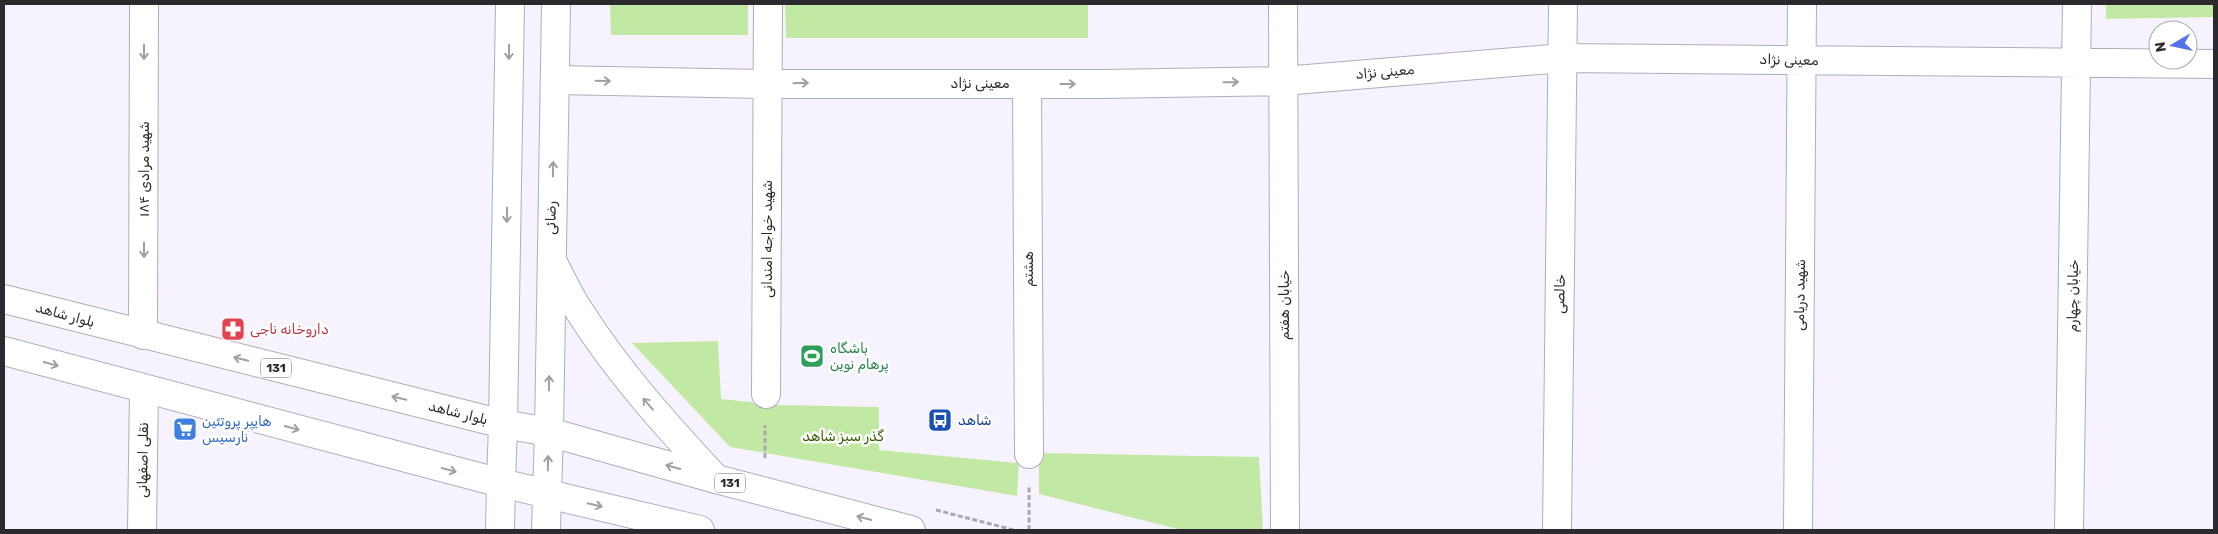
<svg xmlns="http://www.w3.org/2000/svg" width="2218" height="534" font-family="Rubik,'Noto Naskh Arabic',sans-serif">
<style>
.green{fill:#c2e9a4}
.lines{fill:none;stroke-linecap:round;stroke-linejoin:round}
.street-casing{stroke:#b1acb9;stroke-width:30}
.secondary-casing{stroke:#b1acb9;stroke-width:30}
.primary-casing{stroke:#b1acb9;stroke-width:30}
.path{stroke:#aba8b1;stroke-width:3;stroke-dasharray:5 2.5;stroke-linecap:butt}
.street{stroke:#fff;stroke-width:28}
.secondary{stroke:#fff;stroke-width:28}
.primary{stroke:#fff;stroke-width:28}
.oneway{stroke:#a09fa1}
.labels{text-anchor:middle;dominant-baseline:central;stroke-width:5;stroke-linejoin:round;paint-order:stroke}
.shield{fill:#fff;stroke:#6b6a6d;stroke-width:1}
.shield-label{font-size:12px;font-weight:bold;fill:#2c2a2f}
.street-label{font-size:14px;fill:#2c2a2f;stroke:#fff}
.health-label{font-size:14px;fill:#be3a42;stroke:#fff;text-anchor:start}
.leisure-label{font-size:14px;fill:#27864d;stroke:#fff;text-anchor:start}
.transit-label{font-size:14px;fill:#164399;stroke:#fff;text-anchor:start}
.shop-label{font-size:14px;fill:#366cbe;stroke:#fff;text-anchor:start}
.park-label{font-size:14px;fill:#375e01;stroke:#fff}
</style>
<rect width="100%" height="100%" fill="#f7f3fe"/>
<path class="green" d="M610 4H748V35H611Z
M785 4H1088V38H786Z
M2106 4H2214V17L2106 19Z
M718 341 721 399 778 405 879 407V450L1019 463 1017 496 730 447 632 343Z
M1039 453 1259 457 1263 530H1182L1039 494Z"/>
<g class="lines">
<g class="street-casing">
<path id="street" d="M1283 4 1285 530
M555 80 768 84H1103L1283 81 1563 58 2214 64
M1027 84 1029 454
M143 335 144 4
M766 394 768 4
M142 530 144 389
M1557 530 1563 4
M1798 530 1802 4
M2069 530 2077 4"/>
</g>
<g class="secondary-casing">
<path id="secondary" d="M552 261C561 277 568 294 578 309 617 371 666 425 716 479
M503 424 510 4
M549 432 556 4
M500 530 501 483
M546 530 547 494"/>
</g>
<g class="primary-casing">
<path id="primary" d="M4 299 503 424 549 432 716 479 911 530
M4 351 501 483 700 530
M501 483 503 424
M547 494 549 432"/>
</g>
<path class="path" d="M765 458V425
M936 510 1014 530
M1029 530V486"/>
<use href="#street" class="street"/>
<use href="#secondary" class="secondary"/>
<use href="#primary" class="primary"/>
</g>
<defs><path id="oneway-shaft" d="M-6 0H5M1.5-3L5.5 0L1.5 3" fill="none" stroke-width="1.6" stroke-linecap="round" stroke-linejoin="round" transform="scale(1.25)"/></defs>
<g class="oneway">
<use href="#oneway-shaft" transform="translate(144 52) rotate(90)"/>
<use href="#oneway-shaft" transform="translate(509 52) rotate(91)"/>
<use href="#oneway-shaft" transform="translate(603 81) rotate(1)"/>
<use href="#oneway-shaft" transform="translate(1231 82) rotate(-1)"/>
<use href="#oneway-shaft" transform="translate(801 83) rotate(-2)"/>
<use href="#oneway-shaft" transform="translate(1068 84)"/>
<use href="#oneway-shaft" transform="translate(553 169) rotate(-89)"/>
<use href="#oneway-shaft" transform="translate(507 215) rotate(91)"/>
<use href="#oneway-shaft" transform="translate(144 250) rotate(90)"/>
<use href="#oneway-shaft" transform="translate(241 359) rotate(-166)"/>
<use href="#oneway-shaft" transform="translate(51 364) rotate(15)"/>
<use href="#oneway-shaft" transform="translate(549 383) rotate(-89)"/>
<use href="#oneway-shaft" transform="translate(399 398) rotate(-166)"/>
<use href="#oneway-shaft" transform="translate(648 404) rotate(-131)"/>
<use href="#oneway-shaft" transform="translate(292 428) rotate(15)"/>
<use href="#oneway-shaft" transform="translate(548 463) rotate(-89)"/>
<use href="#oneway-shaft" transform="translate(673 467) rotate(-164)"/>
<use href="#oneway-shaft" transform="translate(449 470) rotate(15)"/>
<use href="#oneway-shaft" transform="translate(595 505) rotate(13)"/>
<use href="#oneway-shaft" transform="translate(864 518) rotate(-165)"/>
</g>
<defs>
<g id="pharmacy-square" transform="scale(1.25)"><rect x="-9" y="-9" width="18" height="18" rx="4" fill="#e0444e" stroke="#fff"/><path d="M-2-6h4v4h4v4h-4v4h-4v-4h-4v-4h4Z" fill="#fff"/></g>
<g id="stadium-square" transform="scale(1.25)"><rect x="-9" y="-9" width="18" height="18" rx="4" fill="#2e9e5b" stroke="#fff"/><path d="M0-5a6.5 5 0 1 0 0 10a6.5 5 0 1 0 0-10ZM-3.5-1.8h7v3.6h-7Z" fill="#fff"/></g>
<g id="bus-square" transform="scale(1.25)"><rect x="-9" y="-9" width="18" height="18" rx="4" fill="#1a4fb4" stroke="#fff"/><path d="M-5-6H5V4H4V6H2V4H-2V6H-4V4H-5ZM-3.5-4V0h7V-4ZM-3.5 1.2v1.5H-2V1.2ZM2 1.2v1.5H3.5V1.2Z" fill="#fff"/></g>
<g id="supermarket-square" transform="scale(1.25)"><rect x="-9" y="-9" width="18" height="18" rx="4" fill="#3f7fe0" stroke="#fff"/><path d="M-6-5.5h2.5l.6 2H6L4.5 2H-2.5L-4.4-4H-6ZM-1.5 3.2a1.3 1.3 0 1 0 .1 0ZM3 3.2a1.3 1.3 0 1 0 .1 0Z" fill="#fff"/></g>
</defs>
<g fill-rule="evenodd">
<use href="#pharmacy-square" x="233" y="329"/>
<use href="#stadium-square" x="812" y="356"/>
<use href="#bus-square" x="940" y="420"/>
<use href="#supermarket-square" x="185" y="429"/>
</g>
<g class="labels">
<g class="shield">
<rect x="261" y="358.5" width="30" height="19" rx="4"/>
<rect x="715" y="473.5" width="30" height="19" rx="4"/>
</g>
<g class="shield-label">
<text x="276" y="368">131</text>
<text x="730" y="483">131</text>
</g>
<g class="street-label">
<text transform="translate(1789 60) rotate(1)">معینی نژاد</text>
<text transform="translate(1385 72) rotate(-5)">معینی نژاد</text>
<text x="980" y="83">معینی نژاد</text>
<text transform="translate(144 169) rotate(-90)">شهید مرادی ۱۸۴</text>
<text transform="translate(551 218) rotate(-89)">رضائی</text>
<text transform="translate(767 239) rotate(-90)">شهید خواجه امندانی</text>
<text transform="translate(1028 269) rotate(-90)">هشتم</text>
<text transform="translate(1560 294) rotate(-89)">خالصی</text>
<text transform="translate(1800 295) rotate(-89)">شهید دریامی</text>
<text transform="translate(2073 296) rotate(-89)">خیابان چهارم</text>
<text transform="translate(1284 305) rotate(-90)">خیابان هفتم</text>
<text transform="translate(65 315) rotate(15)">بلوار شاهد</text>
<text transform="translate(458 413) rotate(14)">بلوار شاهد</text>
<text transform="translate(143 460) rotate(-89)">نقلی اصفهانی</text>
</g>
<g class="health-label">
<text x="250" y="329">داروخانه ناجی</text>
</g>
<g class="leisure-label">
<text x="830" y="348">باشگاه<tspan x="830" dy="16">پرهام نوین</tspan></text>
</g>
<g class="transit-label">
<text x="958" y="420">شاهد</text>
</g>
<g class="shop-label">
<text x="202" y="421">هایپر پروتئین<tspan x="202" dy="16">نارسیس</tspan></text>
</g>
<g class="park-label">
<text x="843" y="436">گذر سبز شاهد</text>
</g>
</g>
<rect width="2218" height="534" fill="none" stroke="#2c2a2f" stroke-width="10"/>
<g transform="translate(2173 45) rotate(261)"><circle r="24" fill="#ffffff" stroke="#abaaac"/>
<path d="M0-4L9 19L0 12L-9 19Z" fill="#5772e8"/>
<text y="-8" font-size="14" font-weight="bold" text-anchor="middle" fill="#2c2a2f">N</text>
</g>
</svg>
